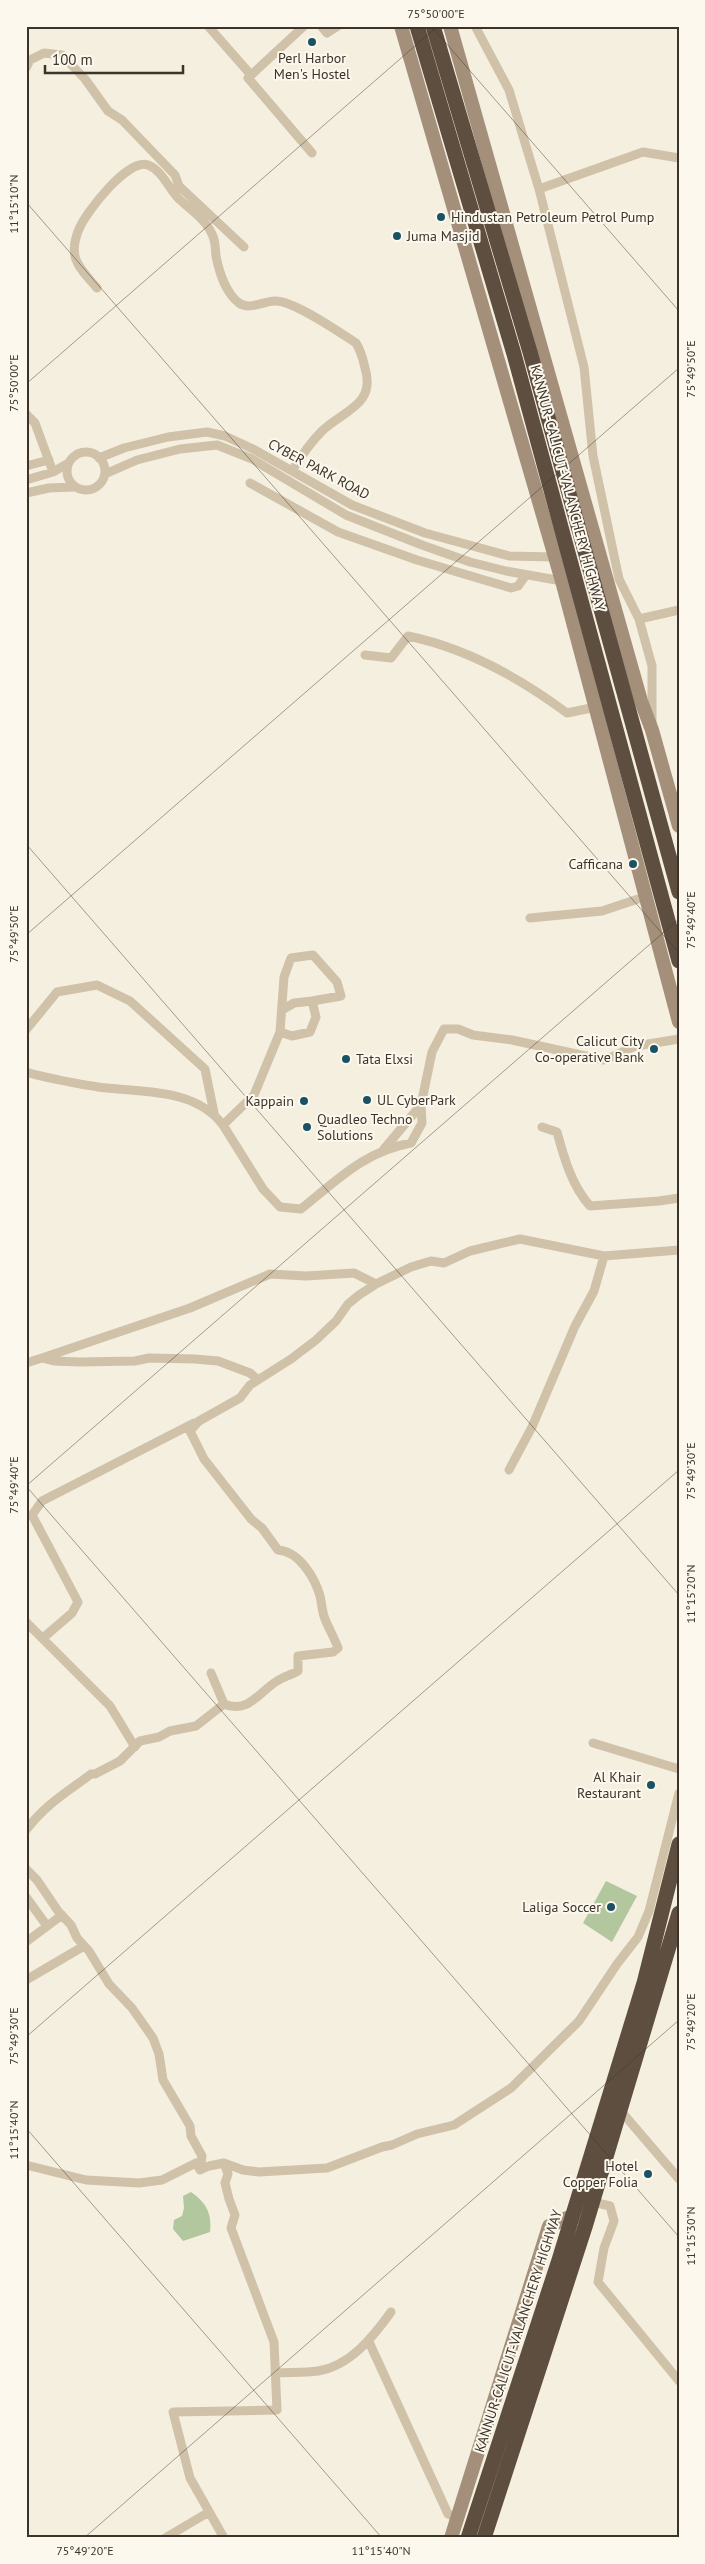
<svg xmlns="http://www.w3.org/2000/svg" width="705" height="2564" font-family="'PT Sans',sans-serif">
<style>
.green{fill:#b2c79d}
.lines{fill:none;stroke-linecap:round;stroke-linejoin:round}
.street{stroke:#d0c1a9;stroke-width:9}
.secondary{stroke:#a4907a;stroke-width:14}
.highway{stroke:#5e4e40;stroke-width:15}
.ticks{fill:none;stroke:#3c332a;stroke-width:1;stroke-opacity:0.45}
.poi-dot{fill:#1a5263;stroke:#fcf8ed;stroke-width:2}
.labels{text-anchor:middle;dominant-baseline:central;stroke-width:4;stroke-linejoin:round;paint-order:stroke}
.poi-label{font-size:14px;fill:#3c332a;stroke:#fcf8ed;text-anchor:end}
.street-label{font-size:14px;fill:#3c332a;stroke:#fcf8ed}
.neatline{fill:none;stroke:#3c332a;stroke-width:2}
.ticks-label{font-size:12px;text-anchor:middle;fill:#3c332a}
</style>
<rect width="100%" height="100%" fill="#f5efdf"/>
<path class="green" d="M606 1881 637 1896 612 1942 583 1923Z
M191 2192C207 2203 212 2214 210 2232L183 2241 173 2229 174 2220 182 2216 184 2208 183 2196Z"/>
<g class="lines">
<path class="street" d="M208 26 251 75
M304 26 248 78 312 153
M321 26 327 33 338 26
M475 26 509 90 539 189 584 367 593 456 619 579 639 619 652 666V723
M26 68 30 60 44 53 62 55 85 79 108 111 122 120 175 175 179 186 244 247
M539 189 643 152 679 158
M97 288C79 267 67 258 79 229 86 212 128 158 148 165 162 170 169 189 179 199 190 209 206 220 212 234 216 242 215 248 216 256 219 272 226 293 239 303 250 311 265 300 276 301 294 301 339 332 356 343 361 351 363 359 365 368 376 405 344 410 322 431 310 443 301 456 292 471
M26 414 35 423 53 472
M67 471a19 19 0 1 1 38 0a19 19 0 1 1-38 0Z
M99 458 124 448 168 437 207 432 225 436 253 449 352 505 425 533 509 556 554 557
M26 466 49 460
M105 474 137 460 180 449 217 445 252 459 346 515 422 545 470 562 506 571 562 581
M26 480 53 472 67 464
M250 483 338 532 417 560 511 588 518 586 526 575
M26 493 49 488 74 487
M639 619 679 610
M365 655 391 658 408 636C466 648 520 678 567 713L596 707
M530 918 602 911 647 896
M312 1001 341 996 337 982 313 955 291 958 284 977 280 1032 254 1095 223 1125 263 1189 280 1207 301 1209C336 1181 365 1151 411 1143L422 1123 421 1105 432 1052 444 1029H458L473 1035 512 1040 604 1060 636 1046 679 1039
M26 1030 57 992 97 985 130 1001 205 1069 214 1113
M280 1032 292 1036 310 1032 316 1017 312 1001 294 1003 282 1010
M26 1072C49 1079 74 1083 98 1087 141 1093 194 1087 223 1125
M542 1127 557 1132C564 1158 572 1186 590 1206L659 1201 679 1198
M384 1149 421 1105
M42 1358 190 1308 270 1274 306 1276 354 1273 376 1284
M26 1363 42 1358 54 1361 80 1362 135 1361 149 1358 195 1359 218 1361 250 1373 258 1380
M509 1470 532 1427 575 1326 594 1291 604 1256
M26 1622 110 1706 135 1747
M43 1638 72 1613 78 1602 32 1515 42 1501 194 1423
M211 1673 224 1704
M593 1743 679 1769
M26 1830C46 1804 66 1793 91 1774H95L120 1761 140 1741 159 1737 170 1731 196 1726 224 1704C248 1714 258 1693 277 1681 283 1677 291 1675 298 1671V1656L333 1652 338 1648C334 1637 329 1629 325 1619 322 1612 322 1604 320 1596 315 1578 299 1551 278 1550L262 1528 251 1519 204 1459 190 1431 199 1421 240 1398 250 1385 291 1359 316 1340 336 1321 348 1304 359 1295 376 1284 411 1267 431 1261 444 1263 470 1251 520 1239 604 1256 679 1250
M26 1869 37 1880 58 1911 71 1925 77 1938 89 1951 109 1984 132 2008 153 2038 159 2054 163 2080 190 2126 191 2136 202 2156 200 2170
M26 1897 47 1926
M26 1942 62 1915
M26 1980 84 1946
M620 2110 679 2179
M26 2165 86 2180 139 2183 162 2180 196 2163 200 2170
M200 2170 209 2166 224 2163 243 2170 259 2172 327 2168 382 2147 392 2145 417 2134 454 2125 511 2088 579 2021 617 1964 638 1937 649 1911 679 1793
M593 2202 610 2206 614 2221 604 2248 598 2282 679 2381
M369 2342 448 2514 457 2518
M275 2373C289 2372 304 2373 318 2371 350 2366 373 2337 391 2312
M165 2538 209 2512
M224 2538 190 2478 173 2412 277 2410 274 2342 231 2228 235 2215 229 2199 225 2183 228 2174 224 2163"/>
<path class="secondary" d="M401 26 562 581 679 1022
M450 26 641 701 652 730 679 826
M451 2538 549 2226 572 2216"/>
<path class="highway" d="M417 26 514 354 679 961
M433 26 530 352 679 892
M468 2538 559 2260 644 1983 679 1844
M484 2538 585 2227 679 1913"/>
</g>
<path class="ticks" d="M431 26 679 311M26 202 679 953M26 384 438 26M26 844 679 1595M26 935 679 368M26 1486 679 919M26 1486 679 2237M26 2037 679 1470M26 2128 382 2538M84 2538 679 2020"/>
<g class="poi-dot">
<circle cx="312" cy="42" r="5"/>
<circle cx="441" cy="217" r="5"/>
<circle cx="397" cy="236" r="5"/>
<circle cx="633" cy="864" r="5"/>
<circle cx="654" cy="1049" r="5"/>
<circle cx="346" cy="1059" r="5"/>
<circle cx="367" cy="1100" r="5"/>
<circle cx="304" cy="1101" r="5"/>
<circle cx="307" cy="1127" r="5"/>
<circle cx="651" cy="1785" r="5"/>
<circle cx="611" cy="1907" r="5"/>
<circle cx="648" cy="2174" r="5"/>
</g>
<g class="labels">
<g class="poi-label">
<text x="312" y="58" text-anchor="middle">Perl Harbor<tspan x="312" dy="16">Men's Hostel</tspan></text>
<text x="451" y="217" text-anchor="start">Hindustan Petroleum Petrol Pump</text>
<text x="407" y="236" text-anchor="start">Juma Masjid</text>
<text x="623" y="864">Cafficana</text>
<text x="644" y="1041">Calicut City<tspan x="644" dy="16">Co-operative Bank</tspan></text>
<text x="356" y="1059" text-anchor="start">Tata Elxsi</text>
<text x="377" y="1100" text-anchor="start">UL CyberPark</text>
<text x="294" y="1101">Kappain</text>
<text x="317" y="1119" text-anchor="start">Quadleo Techno<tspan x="317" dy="16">Solutions</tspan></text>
<text x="641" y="1777">Al Khair<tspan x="641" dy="16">Restaurant</tspan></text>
<text x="601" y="1907">Laliga Soccer</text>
<text x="638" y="2166">Hotel<tspan x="638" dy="16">Copper Folia</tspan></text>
</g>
<g class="street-label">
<text transform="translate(319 469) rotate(28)">CYBER PARK ROAD</text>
<text transform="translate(568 488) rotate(75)">KANNUR-CALICUT-VALANCHERY HIGHWAY</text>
<text transform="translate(518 2331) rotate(-72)">KANNUR-CALICUT-VALANCHERY HIGHWAY</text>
</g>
</g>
<rect width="705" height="2564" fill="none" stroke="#fcf8ed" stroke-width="55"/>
<path d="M45 65v8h138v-8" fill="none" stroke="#3c332a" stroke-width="2.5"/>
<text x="52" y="65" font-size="15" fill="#3c332a" stroke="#fcf8ed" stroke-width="4" paint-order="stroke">100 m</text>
<rect x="28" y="28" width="650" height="2508" class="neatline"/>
<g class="ticks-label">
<text x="436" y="18">75°50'00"E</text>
<text transform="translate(14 204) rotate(-90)" y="4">11°15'10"N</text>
<text transform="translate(691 369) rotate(-90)" y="4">75°49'50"E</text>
<text transform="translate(14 383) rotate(-90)" y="4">75°50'00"E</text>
<text transform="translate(691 920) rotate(-90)" y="4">75°49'40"E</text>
<text transform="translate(14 934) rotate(-90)" y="4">75°49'50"E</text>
<text transform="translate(691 1471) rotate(-90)" y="4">75°49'30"E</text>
<text transform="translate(14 1485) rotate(-90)" y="4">75°49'40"E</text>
<text transform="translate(691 1594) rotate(-90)" y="4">11°15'20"N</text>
<text transform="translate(691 2022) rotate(-90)" y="4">75°49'20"E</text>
<text transform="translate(14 2036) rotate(-90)" y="4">75°49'30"E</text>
<text transform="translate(14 2130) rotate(-90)" y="4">11°15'40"N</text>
<text transform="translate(691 2236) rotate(-90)" y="4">11°15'30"N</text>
<text x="85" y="2555">75°49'20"E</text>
<text x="381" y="2555">11°15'40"N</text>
</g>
</svg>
